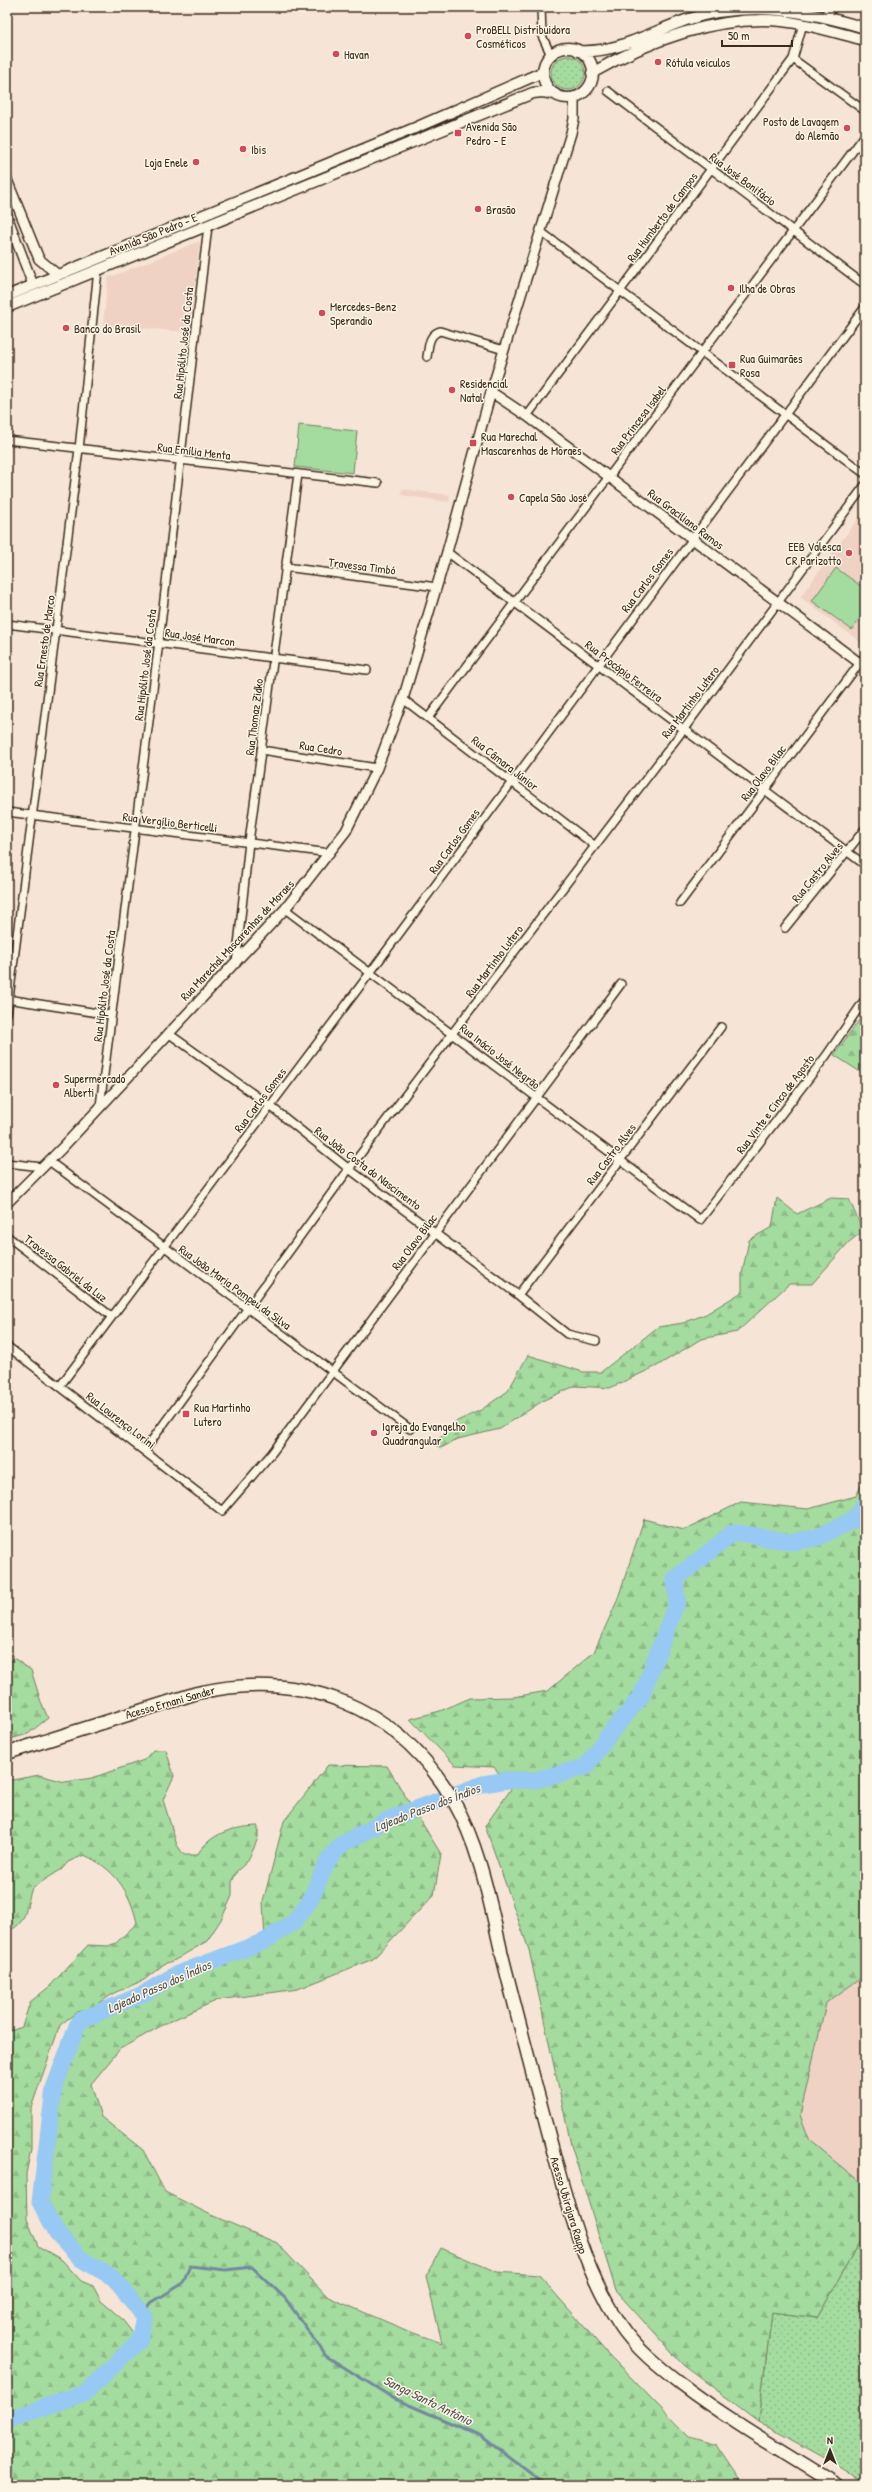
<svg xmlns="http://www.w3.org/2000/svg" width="872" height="2492" font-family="'Patrick Hand',sans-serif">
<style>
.built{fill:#efd2c3}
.grass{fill:url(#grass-dots);stroke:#70825e}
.forest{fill:url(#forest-firs);stroke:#70825e}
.pitch{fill:#a4db9f;stroke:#70825e}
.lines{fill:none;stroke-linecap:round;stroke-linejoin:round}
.stream{stroke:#72899e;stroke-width:3}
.river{stroke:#97c9f4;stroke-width:17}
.minor-casing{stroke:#3b2a1e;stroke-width:10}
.tertiary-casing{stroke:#3b2a1e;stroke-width:12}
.secondary-casing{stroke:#3b2a1e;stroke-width:13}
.trunk-casing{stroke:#3b2a1e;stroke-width:15}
.minor{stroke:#fcf5e5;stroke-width:7}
.tertiary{stroke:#fcf5e5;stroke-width:9}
.secondary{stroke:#fcf5e5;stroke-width:10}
.trunk{stroke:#fcf5e5;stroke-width:12}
.poi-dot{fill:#d1495b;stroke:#fcf5e5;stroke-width:1.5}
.labels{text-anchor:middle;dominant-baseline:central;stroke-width:3;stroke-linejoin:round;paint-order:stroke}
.poi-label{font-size:12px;fill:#3b2a1e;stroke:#fcf5e5;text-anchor:start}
.street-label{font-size:12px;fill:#3b2a1e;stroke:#fcf5e5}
.water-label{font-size:13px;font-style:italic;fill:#525254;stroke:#fcf5e5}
</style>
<defs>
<pattern id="grass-dots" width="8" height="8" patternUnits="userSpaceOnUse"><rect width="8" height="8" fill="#a4db9f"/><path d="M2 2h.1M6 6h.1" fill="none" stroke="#8ebc88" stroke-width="1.8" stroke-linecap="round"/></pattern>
<pattern id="forest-firs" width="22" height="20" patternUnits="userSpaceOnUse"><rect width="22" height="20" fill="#a4db9f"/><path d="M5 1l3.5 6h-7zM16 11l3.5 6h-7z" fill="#8ebc88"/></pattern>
</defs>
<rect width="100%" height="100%" fill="#f6e5d6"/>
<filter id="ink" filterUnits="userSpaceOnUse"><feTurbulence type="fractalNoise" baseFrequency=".025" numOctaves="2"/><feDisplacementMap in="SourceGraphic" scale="8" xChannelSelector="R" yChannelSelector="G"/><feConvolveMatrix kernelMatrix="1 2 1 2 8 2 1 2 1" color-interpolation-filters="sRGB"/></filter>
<g filter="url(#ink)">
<path class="built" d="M200 241 189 332 103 325 108 278Z
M402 489 450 495 449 502 401 495Z
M865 509V642L863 644 800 597Z
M865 1975V2186L810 2141 799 2115 826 2003Z"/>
<path class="grass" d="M551 73a17 17 0 1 1 34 0a17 17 0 1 1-34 0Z
M865 2233V2484L845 2470 758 2421 772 2312 817 2318Z"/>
<path class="forest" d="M865 1012V1075L834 1055Z
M777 1198 797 1214 831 1198 849 1199 863 1231 849 1242 812 1284H789L737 1332 701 1339 657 1366 610 1388 575 1386 544 1400 500 1429 458 1439 441 1448 434 1444 455 1422 481 1410 508 1391 528 1355 583 1372H601L658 1327 683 1323 706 1314 742 1292V1274L749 1240 772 1227Z
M865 1478V1975L826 2003 800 2115 810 2141 865 2186V2233L817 2318 772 2312 758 2421 683 2365 616 2291 571 2145 529 1950 485 1826 511 1789 494 1767 455 1765 410 1719 440 1711 470 1698 513 1697 548 1691 594 1652 617 1601 644 1519 684 1530 741 1502 808 1509 856 1496Z
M15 1659 31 1670 41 1702 48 1718 28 1734 7 1740V1662Z
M153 1750H166L174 1776 163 1800 177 1845 184 1855H197C211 1833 232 1827 258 1826V1838L253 1850 247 1862 237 1871 232 1882V1896L222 1918 207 1941 175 1960 164 1964 144 1980 114 1993 91 2009 77 2012 60 2025 31 2108V2149L26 2174 27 2219 38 2246 62 2260 81 2281 93 2286 101 2301 121 2318 139 2341 143 2316 114 2278 81 2259 57 2233 40 2202 54 2088 79 2021 143 1994 175 1975 265 1941 263 1902 284 1821 328 1765 387 1766 441 1854 434 1895 373 1959 298 1989 218 2000 168 2022 120 2049 91 2084 101 2117 143 2150 165 2192 211 2215 277 2243 328 2297 408 2331 442 2343 426 2276 441 2248 497 2272 539 2275 607 2353 689 2437 717 2445 744 2485H7V2032L22 2027 30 2002 49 1987 88 1945 108 1946 116 1943 137 1923C130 1891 114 1868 84 1855L68 1862 62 1869 32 1888C26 1905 27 1926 7 1931V1781L39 1775 65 1782 92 1778 144 1760Z"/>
<path class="pitch" d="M299 425 357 431 353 473 295 467Z
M836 568 865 589V612L852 630 812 601Z"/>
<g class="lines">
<path class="stream" d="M144 2316 149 2304 182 2284 190 2266 226 2270 252 2267 285 2298 326 2356 393 2398 481 2436 546 2485"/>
<path class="river" d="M7 2420 85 2393 139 2341 144 2316 114 2278 81 2259 57 2233 40 2202 54 2088 79 2021 143 1994 175 1975 265 1941 295 1921 309 1902 329 1859 342 1844 387 1820 483 1784 508 1780H535L586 1767 607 1737 641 1697 677 1602 675 1579 734 1532 791 1542 816 1538 853 1520 865 1504"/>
<g class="minor-casing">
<path id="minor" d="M541 7 542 36 551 55
M793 59 865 111
M608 91 865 285
M540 231 865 474
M427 357C429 346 428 335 440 331L504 350
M527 416 793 59 803 24
M7 440 378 483
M447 552 865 865
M285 567 437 587
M7 624 367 670
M403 699 594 845
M428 718 865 135
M261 750 377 768
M7 812 330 853
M680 903 865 656
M285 909 700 1220 826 1056 865 999
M785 928 865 829
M236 964 249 842 298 474
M7 999 111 1015
M7 1014 79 449 98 270
M168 1033 269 1105 349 1169 518 1295 567 1334 596 1341
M100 1106 159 642 208 226
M49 1161 410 1429
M7 1163 42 1167
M7 1236 111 1316
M518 1295 721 1027
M7 1346 222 1511 272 1453 621 984
M60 1386 370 973 865 307
M144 1451 349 1169 684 729 865 485"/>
</g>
<g class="tertiary-casing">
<path id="tertiary" d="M825 16 832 7
M7 180 39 259 58 275
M7 216 33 285
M491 392 527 416 865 667
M7 1203 62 1148 285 909 346 831 377 768 403 699 447 552 491 392 571 133 574 119V97"/>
</g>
<g class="secondary-casing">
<path id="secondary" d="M543 73a25 25 0 1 1 50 0a25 25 0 1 1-50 0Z
M578 51C616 54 651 32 686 20 746 0 806 10 865 28
M592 73C647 41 717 15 782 21 810 24 837 33 865 40
M7 296 415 128 543 72
M7 307 533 93 542 92 555 94"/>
</g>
<g class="trunk-casing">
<path id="trunk" d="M7 1753 197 1693C302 1669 397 1705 453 1800 480 1847 490 1903 502 1955 518 2019 535 2083 552 2147 569 2210 584 2269 620 2325 635 2348 659 2367 681 2384 730 2421 784 2452 837 2485"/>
</g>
<use href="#minor" class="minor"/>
<use href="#tertiary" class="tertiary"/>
<use href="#secondary" class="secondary"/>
<use href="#trunk" class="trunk"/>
</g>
</g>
<g class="poi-dot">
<circle cx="468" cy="36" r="4"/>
<circle cx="336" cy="54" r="4"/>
<circle cx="658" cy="62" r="4"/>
<circle cx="847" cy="128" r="4"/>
<rect x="454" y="129" width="8" height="8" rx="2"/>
<circle cx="243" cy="149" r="4"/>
<circle cx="196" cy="162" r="4"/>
<circle cx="478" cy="209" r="4"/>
<circle cx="731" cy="288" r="4"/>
<circle cx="322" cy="313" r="4"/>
<circle cx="66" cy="328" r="4"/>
<rect x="728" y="361" width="8" height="8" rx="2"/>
<circle cx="452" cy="390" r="4"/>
<rect x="469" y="439" width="8" height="8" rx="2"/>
<circle cx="511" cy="497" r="4"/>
<circle cx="849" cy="553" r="4"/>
<circle cx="56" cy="1085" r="4"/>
<rect x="182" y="1410" width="8" height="8" rx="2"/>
<circle cx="374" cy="1433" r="4"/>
</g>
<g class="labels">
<g class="poi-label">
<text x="476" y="29">ProBELL Distribuidora<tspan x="476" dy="14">Cosméticos</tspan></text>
<text x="344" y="54">Havan</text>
<text x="666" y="62">Rótula veiculos</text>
<text x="839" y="121" text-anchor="end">Posto de Lavagem<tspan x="839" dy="14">do Alemão</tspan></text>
<text x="466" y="126">Avenida São<tspan x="466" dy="14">Pedro - E</tspan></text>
<text x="251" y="149">Ibis</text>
<text x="188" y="162" text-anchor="end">Loja Enele</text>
<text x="486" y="209">Brasão</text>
<text x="739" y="288">Ilha de Obras</text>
<text x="330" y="306">Mercedes-Benz<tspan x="330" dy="14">Sperandio</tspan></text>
<text x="74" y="328">Banco do Brasil</text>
<text x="740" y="358">Rua Guimarães<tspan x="740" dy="14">Rosa</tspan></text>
<text x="460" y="383">Residencial<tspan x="460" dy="14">Natal</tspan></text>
<text x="481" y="436">Rua Marechal<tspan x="481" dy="14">Mascarenhas de Moraes</tspan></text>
<text x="519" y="497">Capela São José</text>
<text x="841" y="546" text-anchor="end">EEB Valesca<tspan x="841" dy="14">CR Parizotto</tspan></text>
<text x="64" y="1078">Supermercado<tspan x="64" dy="14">Alberti</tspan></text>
<text x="194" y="1407">Rua Martinho<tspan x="194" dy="14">Lutero</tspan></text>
<text x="382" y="1426">Igreja do Evangelho<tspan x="382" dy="14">Quadrangular</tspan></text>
</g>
<g class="street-label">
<text transform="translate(743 179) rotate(37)">Rua José Bonifácio</text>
<text transform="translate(662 217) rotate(-53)">Rua Humberto de Campos</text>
<text transform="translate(153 234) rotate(-22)">Avenida São Pedro - E</text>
<text transform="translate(183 343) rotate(-84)">Rua Hipólito José da Costa</text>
<text transform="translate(638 420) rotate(-53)">Rua Princesa Isabel</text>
<text transform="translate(194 451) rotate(7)">Rua Emília Menta</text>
<text transform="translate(686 519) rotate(37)">Rua Graciliano Ramos</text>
<text transform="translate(362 566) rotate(7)">Travessa Timbó</text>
<text transform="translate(647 580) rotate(-53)">Rua Carlos Gomes</text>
<text transform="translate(200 637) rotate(8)">Rua José Marcon</text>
<text transform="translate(44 641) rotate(-82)">Rua Ernesto de Marco</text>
<text transform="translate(145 665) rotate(-83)">Rua Hipólito José da Costa</text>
<text transform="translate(624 671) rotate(37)">Rua Procópio Ferreira</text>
<text transform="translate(690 702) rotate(-53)">Rua Martinho Lutero</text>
<text transform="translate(254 717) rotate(-83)">Rua Thomaz Zidko</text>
<text transform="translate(321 748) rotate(9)">Rua Cedro</text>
<text transform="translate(505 763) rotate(38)">Rua Câmara Júnior</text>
<text transform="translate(763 773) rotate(-53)">Rua Olavo Bilac</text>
<text transform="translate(170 822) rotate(7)">Rua Vergílio Berticelli</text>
<text transform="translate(454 841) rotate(-54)">Rua Carlos Gomes</text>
<text transform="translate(817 872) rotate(-51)">Rua Castro Alves</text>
<text transform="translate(237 940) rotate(-47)">Rua Marechal Mascarenhas de Moraes</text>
<text transform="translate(494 961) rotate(-53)">Rua Martinho Lutero</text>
<text transform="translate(104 986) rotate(-83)">Rua Hipólito José da Costa</text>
<text transform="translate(500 1056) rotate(38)">Rua Inácio José Negrão</text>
<text transform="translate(260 1100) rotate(-53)">Rua Carlos Gomes</text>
<text transform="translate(775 1104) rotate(-53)">Rua Vinte e Cinco de Agosto</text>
<text transform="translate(611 1154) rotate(-53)">Rua Castro Alves</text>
<text transform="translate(368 1168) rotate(37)">Rua João Costa do Nascimento</text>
<text transform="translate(414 1242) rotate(-53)">Rua Olavo Bilac</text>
<text transform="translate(66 1268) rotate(38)">Travessa Gabriel da Luz</text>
<text transform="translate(235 1287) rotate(36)">Rua João Maria Pompeu da Silva</text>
<text transform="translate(121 1420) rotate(38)">Rua Lourenço Lorini</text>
<text transform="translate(170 1702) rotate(-16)">Acesso Ernani Sander</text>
<text transform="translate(569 2205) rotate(73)">Acesso Ubirajara Raupp</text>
</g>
<g class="water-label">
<text transform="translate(427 1807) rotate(-21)">Lajeado Passo dos Índios</text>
<text transform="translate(159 1986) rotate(-24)">Lajeado Passo dos Índios</text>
<text transform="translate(428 2400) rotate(26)">Sanga Santo Antônio</text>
</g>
</g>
<rect width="872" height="2492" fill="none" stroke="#fcf5e5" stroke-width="24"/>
<rect x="12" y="12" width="848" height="2468" fill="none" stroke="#3b2a1e" stroke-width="1.5" filter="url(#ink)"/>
<g transform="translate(830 2450)" stroke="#fcf5e5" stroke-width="3" paint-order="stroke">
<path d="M0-3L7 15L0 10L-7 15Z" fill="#3b2a1e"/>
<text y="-6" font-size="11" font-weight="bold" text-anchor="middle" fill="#3b2a1e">N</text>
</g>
<path d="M722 40v6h70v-6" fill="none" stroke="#3b2a1e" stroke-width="2"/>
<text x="728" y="40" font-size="12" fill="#3b2a1e" stroke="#fcf5e5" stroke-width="3" paint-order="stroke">50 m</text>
</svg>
